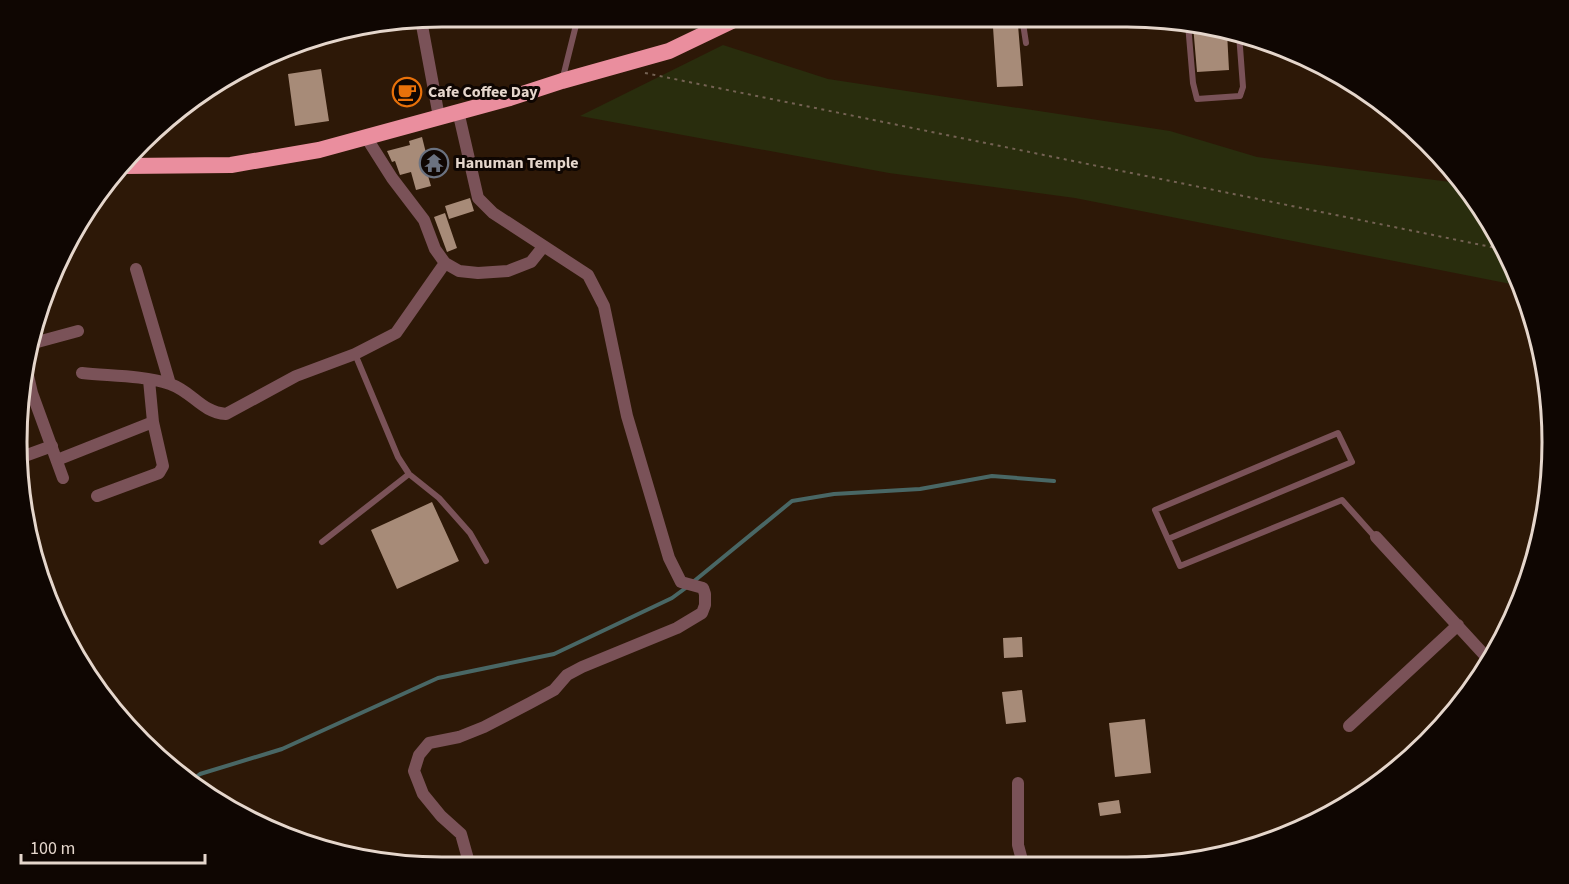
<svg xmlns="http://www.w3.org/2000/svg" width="1569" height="884" font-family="'Source Sans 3',sans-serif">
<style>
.green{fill:#292d0d}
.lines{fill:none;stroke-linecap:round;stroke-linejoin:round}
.stream{stroke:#496765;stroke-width:4}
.building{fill:#a78b78}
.path{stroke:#746253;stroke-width:2;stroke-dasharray:3 4.5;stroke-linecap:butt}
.service{stroke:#7a5258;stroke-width:6}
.minor{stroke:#7a5258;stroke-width:12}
.trunk{stroke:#ea8e9e;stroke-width:16}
.labels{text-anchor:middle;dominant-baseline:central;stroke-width:6;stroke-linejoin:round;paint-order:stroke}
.poi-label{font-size:16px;font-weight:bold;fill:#e5d6cc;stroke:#0f0602;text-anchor:start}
.rim{fill:none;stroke:#e5d6cc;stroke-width:3}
</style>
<rect width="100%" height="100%" fill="#2d1807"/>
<path class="green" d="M723 45 828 79 1170 131 1257 157 1466 184 1509 254 1521 286 1075 198 889 173 580 116Z"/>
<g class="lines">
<path class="stream" d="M693 582 792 501 834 494 920 489 992 476 1054 481
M192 780 200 774 282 749 438 678 554 654 672 598 687 587"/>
</g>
<path class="building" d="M1018 25 1023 86 997 87 993 27Z
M1193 25 1227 32 1229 70 1197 72Z
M321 69 329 121 295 126 288 74Z
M422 137 428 161 424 162 431 186 416 190 411 172 400 175 395 161 392 162 387 151 410 145 409 141Z
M470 198 474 211 449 219 445 206Z
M445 213 457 248 447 252 434 217Z
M432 502 459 561 397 589 371 530Z
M1022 637 1023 657 1004 658 1003 638Z
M1022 690 1026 722 1006 724 1002 692Z
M1145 719 1151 773 1115 777 1109 723Z
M1119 800 1121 813 1100 816 1098 803Z"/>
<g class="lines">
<path class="path" d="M645 73 1506 250"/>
<path class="service" d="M1022 17 1026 43
M1188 24 1193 83 1197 99 1240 96 1243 87 1239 34
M563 77 578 17
M355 354 398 457 409 474 439 498 470 533 486 561
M1168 539 1352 462 1338 433 1155 510 1180 566 1342 500 1375 537
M322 542 409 474"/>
<path class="minor" d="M421 20 439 117
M458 111 478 198 493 213 588 275 604 306 627 416 669 558 681 582 703 588 705 594V605L702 613 677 628 582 667 567 675 554 690 530 703 484 727 459 737 429 743 419 755 414 771 423 794 441 816 461 834 468 859 466 866
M366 137 392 178 424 220 435 249 445 263 459 271 478 273 508 271 531 262 543 247
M136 269 170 384
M30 344 78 331
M27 371 32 393 63 478
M82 373C110 376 142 375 170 384 193 392 201 412 226 414L296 376 355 354 396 333 445 263
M19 458 52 446
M57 460 153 422
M97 496 159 473 163 466 153 422 149 380
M1376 537 1490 661
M1349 726 1458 625
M1018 783V845L1023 864"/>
<path class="trunk" d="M125 166 231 165 319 150 510 98 562 81 669 51 740 17"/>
</g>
<defs>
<g id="cafe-ring" transform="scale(1.5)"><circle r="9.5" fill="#0f0602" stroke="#e8710a" stroke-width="1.5"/><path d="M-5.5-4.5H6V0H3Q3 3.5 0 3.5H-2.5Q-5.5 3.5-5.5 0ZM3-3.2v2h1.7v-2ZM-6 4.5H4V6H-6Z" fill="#e8710a"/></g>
<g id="temple-ring" transform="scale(1.5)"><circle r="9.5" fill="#0f0602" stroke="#6b7280" stroke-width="1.5"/><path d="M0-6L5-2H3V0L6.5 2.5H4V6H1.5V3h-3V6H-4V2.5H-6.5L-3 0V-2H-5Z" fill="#6b7280"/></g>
</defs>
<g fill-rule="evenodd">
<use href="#cafe-ring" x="407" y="92"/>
<use href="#temple-ring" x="434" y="163"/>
</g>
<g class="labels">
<g class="poi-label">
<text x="428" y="92">Cafe Coffee Day</text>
<text x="455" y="163">Hanuman Temple</text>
</g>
</g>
<path d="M0 0H1569V884H0ZM442 27H1127A415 415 0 0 1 1542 442V442A415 415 0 0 1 1127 857H442A415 415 0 0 1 27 442V442A415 415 0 0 1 442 27Z" fill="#0f0602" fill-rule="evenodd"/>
<path class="rim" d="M442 27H1127A415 415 0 0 1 1542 442V442A415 415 0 0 1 1127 857H442A415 415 0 0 1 27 442V442A415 415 0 0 1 442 27Z"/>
<path d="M21 854v9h184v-9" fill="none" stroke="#e5d6cc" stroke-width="3"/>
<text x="30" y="854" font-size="18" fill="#e5d6cc" stroke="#0f0602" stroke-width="4.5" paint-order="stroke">100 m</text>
</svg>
